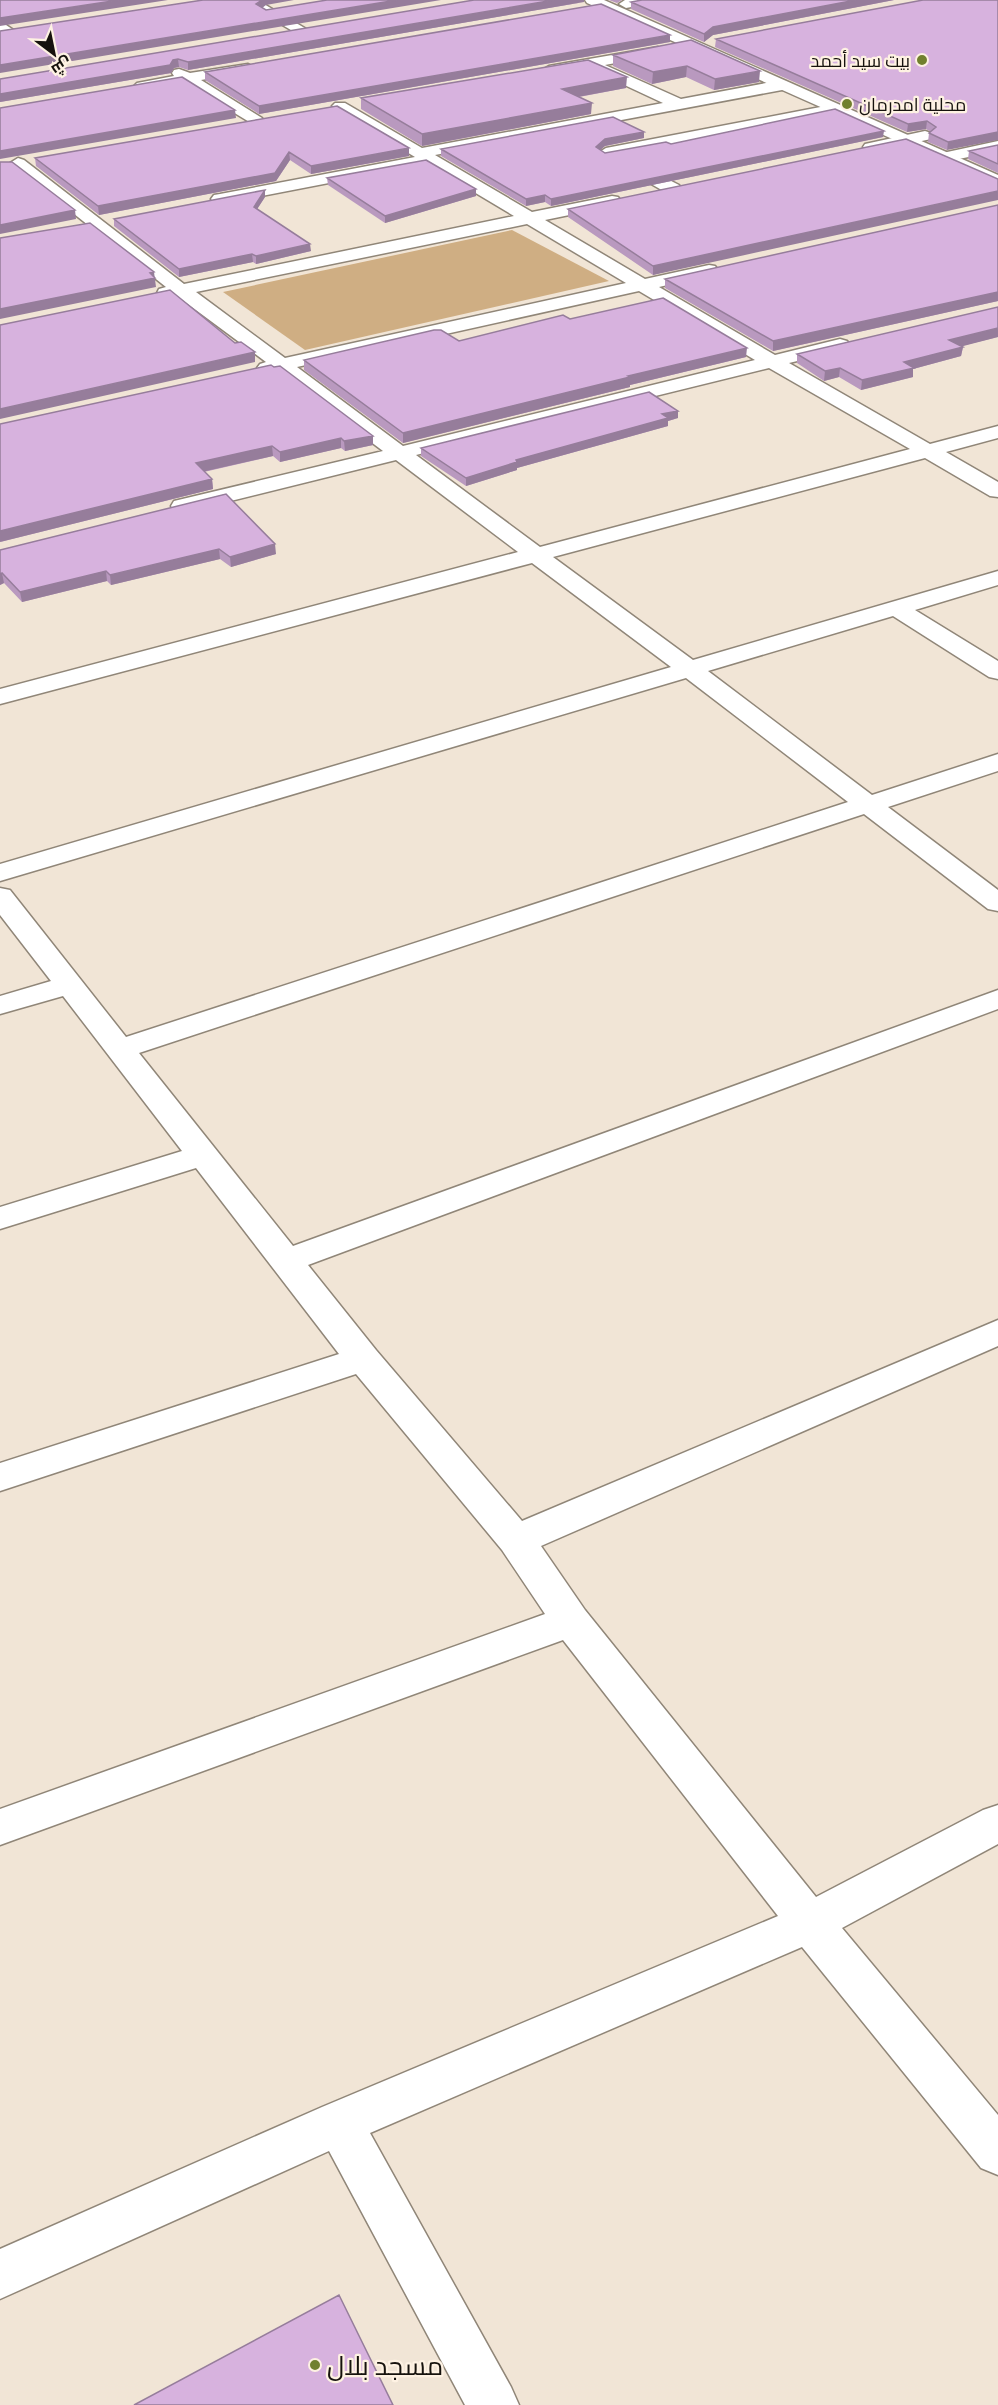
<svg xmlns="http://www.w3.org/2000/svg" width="998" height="2405" font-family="Ubuntu,Cairo,sans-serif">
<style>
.green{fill:#cfae83}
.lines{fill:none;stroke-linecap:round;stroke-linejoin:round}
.street-casing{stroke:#908678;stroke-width:3}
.secondary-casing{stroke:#908678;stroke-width:3}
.street{fill:#fff;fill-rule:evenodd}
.secondary{fill:#fff;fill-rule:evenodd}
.wall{fill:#b999bf}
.shaded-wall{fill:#967d9b}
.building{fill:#d7b2de;stroke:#967d9b;stroke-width:1.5}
.poi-dot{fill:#71802e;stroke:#fef2e3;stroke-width:2}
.labels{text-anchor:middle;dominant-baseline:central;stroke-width:4.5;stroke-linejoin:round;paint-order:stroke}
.far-poi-label{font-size:18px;fill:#16120d;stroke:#fef2e3;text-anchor:end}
.near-poi-label{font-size:26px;fill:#16120d;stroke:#fef2e3;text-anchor:start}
</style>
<rect width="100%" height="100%" fill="#f1e5d6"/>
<path class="green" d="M512 230 609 281 305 350 223 292Z"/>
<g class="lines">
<g class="street-casing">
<path id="street" d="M240 0H257L308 30 301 34 296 33Z
M625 0H655L653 3 626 8 619 4Z
M0 21 15 31 13 34 8 35 0 32Z
M658 47 665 51 663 54 605 65 681 99 782 80 790 85 782 90 435 155 532 212 612 196 618 197 621 201 618 205 545 220 645 279 709 265 715 266 718 270 715 274 659 287 775 355 840 339 847 341 850 345 847 349 789 363 930 444 998 426V438L946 452 998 482V497L990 496 925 458 553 557 693 660 998 571V585L915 610 998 661V679L989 677 893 616 708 671 872 795 998 754V771L888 807 998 890V911L988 909 864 814 139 1053 293 1246 998 990V1009L308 1265 376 1350 522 1521 998 1320V1346L541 1546 585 1610 816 1897 983 1810 998 1805V1844L842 1928 998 2115V2175L981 2168 802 1947 370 2133 511 2387 519 2405H465L329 2151 0 2299V2249L322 2107 778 1916 563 1640 0 1845V1809L545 1614 502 1550 356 1374 0 1491V1463L339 1354 196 1168 0 1229V1207L182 1151 63 996 0 1014V996L51 981 0 915V888L10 890 126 1037 848 802 686 678 0 881V864L671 667 532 563 0 704V689L518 552 396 460 182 513 174 511 171 506 174 501 383 451 278 372 267 374 260 372 257 368 260 364 266 362 177 296 166 299 159 297 157 293 159 289 166 287 10 163 18 158 24 160 184 284 514 216 427 164 220 204 214 203 211 199 214 195 220 194 415 157 335 109 332 106 335 103H345L422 148 663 103 588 68 549 74 542 70 549 66ZM527 224 626 283 285 358 196 292ZM639 291 755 360 403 446 297 367ZM769 368 910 449 540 547 416 455Z
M248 64 255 68 253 71 201 80 262 118 264 121 256 126 185 83 142 91 134 86 137 83 174 76 172 73 174 70 179 69 190 73Z
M836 104 842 106 844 109 842 112 606 158 598 153 606 148Z
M925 131 931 133 933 136 931 139 871 152 863 147 865 144Z
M998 141V151L944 162 936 157 938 154Z
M622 156 679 185 681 189 679 193H667L616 164 614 161Z"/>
</g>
<g class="secondary-casing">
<path id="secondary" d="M585 0H604L998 175V186L587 3Z"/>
</g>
<use href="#street" class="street"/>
<use href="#secondary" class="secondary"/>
</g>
<path class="wall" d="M609 0H622L617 3Z
M642 0H894L713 35 704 42 631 9V2Z
M998 0 947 150 928 142 929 133 931 132 926 129 907 132 715 47 716 39Z
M584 2 188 70 179 67 174 68 171 73 0 102V79Z
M691 40 759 82 714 90 686 77 652 84 613 66V55Z
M670 42 259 114 205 80V72Z
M626 88 579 97 591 114 422 146 361 109V98Z
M337 106 409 156 311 174 290 160 276 181 99 215 36 166 35 158Z
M883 137 551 206 545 202 526 206 441 156V149L644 138 605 146 600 150 605 153 671 144Z
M998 145V173L968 159 969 151Z
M327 178 476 189V196L385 223 328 185Z
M998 179 653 275 568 217V209Z
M265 197 257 209 311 251 256 264 253 262 179 277 114 226V219Z
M998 205V301L773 351 665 288V279Z
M570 319 746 357 630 385V387L403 443 304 370V360L459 341Z
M998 337 961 346 963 347 961 356 913 369V377L861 390 839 377 824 381 797 363V354Z
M271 365 373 445 345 451 341 448 280 462 273 456 204 472 212 479 213 489 0 542Z
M678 418 668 421V426L517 468V470L466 486 421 456V448Z
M226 494 276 554 231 567 220 559 111 585 107 581 22 602 4 583 0 585V550Z"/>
<path class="shaded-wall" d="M119 0H168L0 26V18Z
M262 0H294L266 5 257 12 256 4Z
M397 0H441L0 73V65Z
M554 0H584V2L188 70V62Z
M856 0H894L713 35 704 42V34L713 27Z
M670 35V42L259 114V106Z
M178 59 179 67 174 68 171 73 0 102V94Z
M687 66 686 77 652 84 653 72Z
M760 71 759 82 714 90 715 79Z
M627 77 626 88 561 100 562 89Z
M592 103 591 114 422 146V134Z
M235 110 236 118 0 159V151Z
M927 121 926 129 907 132 908 124Z
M884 131 883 137 551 206V199Z
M644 132V138L605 146 596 154V147L605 139Z
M998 132V140L947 150 948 142Z
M409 148V156L311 174V166Z
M289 152 290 160 276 181 99 215 98 206Z
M476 189V196L385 223V216Z
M265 190V197L254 214V207Z
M998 191V200L653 275V266Z
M545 195V202L526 206V199Z
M75 210 76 219 0 234V225Z
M310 244 311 251 256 264V256Z
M252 254 253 262 179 277V269Z
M154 272 156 287 0 319V309Z
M998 292V301L773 351V341Z
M998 328V337L948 350 949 340Z
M963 347 961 356 913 369V377L861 390 862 380 904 362Z
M747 348 746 357 630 385V387L403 443V433L628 376Z
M255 352V362L0 419V409Z
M840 368 839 377 824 381 825 371Z
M678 411V418L668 421V426L517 468V470L466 486V478L516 460 662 414Z
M373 436V445L345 451 344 441Z
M341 438V448L280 462V452Z
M272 446 273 456 197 473 196 463Z
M212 479 213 489 0 542V531Z
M275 544 276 554 231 567 230 557Z
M219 549 220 559 111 585 110 575Z
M106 571 107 581 22 602 20 592Z
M2 573 4 583 0 585V574Z"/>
<path class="building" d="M0 0H119L0 18Z
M203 0H262L256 4 266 10 327 0H397L0 65V31Z
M474 0H554L188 62 178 59 173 60 170 65 0 94V79Z
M642 0H856L713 27 704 34 631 2Z
M923 0H998V132L948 142 929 133 936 127 927 121 908 124 716 39Z
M601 4 670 35 259 106 205 72Z
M691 40 760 71 715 79 687 66 653 72 613 55Z
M588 60 627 77 562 89 592 103 422 134 361 98Z
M182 77 235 110 0 151V108Z
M337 106 409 148 311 166 289 152 275 173 98 206 35 158Z
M835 109 884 131 551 199 545 195 526 199 441 149 613 117 644 132 605 139 596 147 605 153 666 142 671 144Z
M906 139 998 179V191L653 266 568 209Z
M998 145V164L969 151Z
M426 160 476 189 385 216 327 178Z
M0 162H12L75 210 0 225Z
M265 190 254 207 310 244 256 256 252 254 179 269 114 219Z
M998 205V292L773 341 665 279Z
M90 223 154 272 150 273 155 278 0 309V238Z
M170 290 235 343 241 342 255 352 0 409V325Z
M663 298 747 348 628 376 630 377 403 433 304 360 434 330H441L459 341 563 315 570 319Z
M998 307V328L949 340 963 347 904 362 914 368 862 380 840 368 825 371 797 354Z
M271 365 274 367 280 366 373 436 344 441 341 438 280 452 272 446 196 463 212 479 0 531V424Z
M649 392 678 411 662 414 668 418 516 460 517 462 466 478 421 448Z
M226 494 275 544 230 557 219 549 110 575 106 571 20 592 2 573 0 574V550Z
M339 2295 393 2405H134Z"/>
<g class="poi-dot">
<circle cx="922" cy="60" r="6"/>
<circle cx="847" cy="104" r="6"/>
<circle cx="315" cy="2365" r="6"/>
</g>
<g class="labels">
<g class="far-poi-label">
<text x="910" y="60">بيت سيد أحمد</text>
<text x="859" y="104" text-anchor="start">محلية امدرمان</text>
</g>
<g class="near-poi-label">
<text x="327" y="2365">مسجد بلال</text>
</g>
</g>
<g transform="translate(54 54) rotate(148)" stroke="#fef2e3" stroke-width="4.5" paint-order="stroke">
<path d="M0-4.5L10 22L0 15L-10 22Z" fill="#16120d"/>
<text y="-9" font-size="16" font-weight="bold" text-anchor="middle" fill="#16120d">ش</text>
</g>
</svg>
